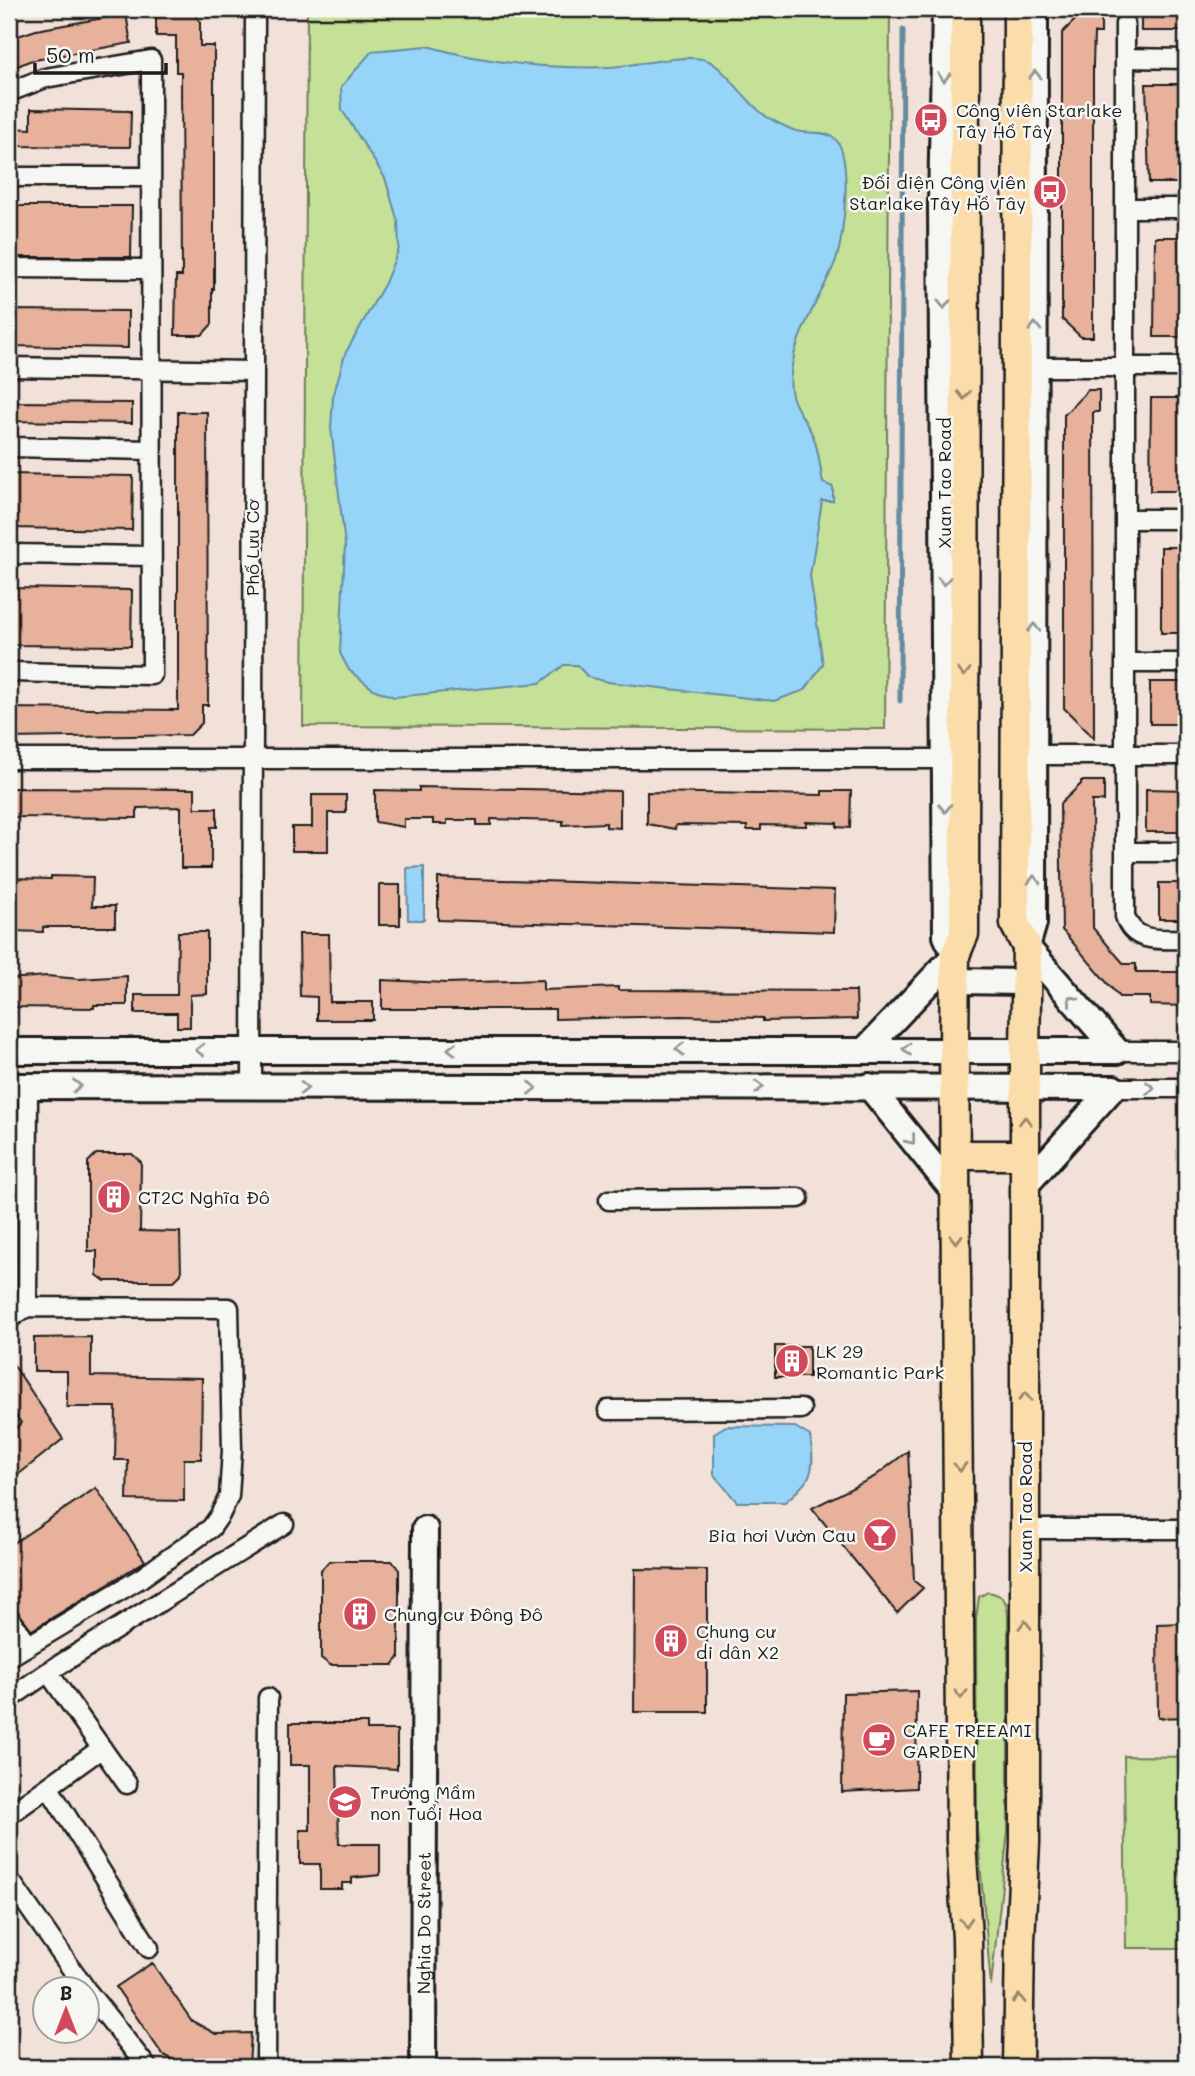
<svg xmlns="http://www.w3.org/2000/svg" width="1195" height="2076" font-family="Mali,sans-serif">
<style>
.green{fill:#c5e097;stroke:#707e5a;stroke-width:2}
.water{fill:#96d5f7;stroke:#658b9f;stroke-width:2}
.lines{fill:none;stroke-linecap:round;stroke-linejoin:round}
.stream{stroke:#658b9f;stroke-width:5}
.building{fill:#e7b19c;stroke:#1c1c1c;stroke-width:2}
.street-casing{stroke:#1c1c1c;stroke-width:23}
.secondary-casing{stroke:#1c1c1c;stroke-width:30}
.primary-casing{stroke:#1c1c1c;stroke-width:33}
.street{stroke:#f6f6f2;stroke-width:18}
.secondary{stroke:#f6f6f2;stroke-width:24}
.primary{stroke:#fbddab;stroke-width:28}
.oneway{stroke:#949492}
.oneway2{stroke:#97866b}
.labels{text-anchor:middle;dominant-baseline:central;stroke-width:5;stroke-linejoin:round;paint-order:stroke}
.poi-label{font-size:18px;fill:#1c1c1c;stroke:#f6f6f2;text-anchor:start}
.street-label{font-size:18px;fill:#1c1c1c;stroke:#f6f6f2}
</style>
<rect width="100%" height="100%" fill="#f2e1d8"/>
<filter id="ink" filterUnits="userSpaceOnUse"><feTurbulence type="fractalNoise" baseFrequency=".0143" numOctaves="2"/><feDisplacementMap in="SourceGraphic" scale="14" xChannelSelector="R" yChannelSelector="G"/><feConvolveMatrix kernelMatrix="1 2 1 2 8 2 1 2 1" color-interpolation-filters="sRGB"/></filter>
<g filter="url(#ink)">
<path class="green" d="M307 9H890L885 729 303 726Z
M988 1592C1004 1595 1007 1600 1008 1616V1831L991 1986 977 1829 976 1619 979 1597Z
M1124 1756 1186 1757V1948H1126Z"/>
<path class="water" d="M427 46C486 63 549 69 611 67 635 66 685 53 706 60 722 64 747 104 767 117 776 122 786 128 796 131 808 134 822 130 833 137 854 151 844 238 836 260 821 298 795 332 791 373 787 403 802 412 813 436 819 450 820 468 823 483L833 487V501H822L810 576 823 664 805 690 774 701 608 682 588 677 577 665H564L540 683 394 697 373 689 349 670 340 653 345 545 331 428 333 397 345 354 385 283 399 248 398 222 385 178 342 110 341 87 372 51Z
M424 867V920H408L407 868Z
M726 1426 795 1427 810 1436C816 1472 812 1479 785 1502H737L714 1475V1433Z"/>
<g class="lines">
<path class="stream" d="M900 701 903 30"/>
</g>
<path class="building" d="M1141 9H1186V31H1141Z
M156 11 193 12 200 22V46H214V289H212V324L202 335H175L176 276H182L181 72H176V36H156Z
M1080 11H1101V33H1094L1093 65V337H1081L1062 319V33L1080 15Z
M126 14 131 43 29 61 9 70V39L36 30Z
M1146 84H1186V183H1149Z
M31 109 131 111 130 147 9 146V128L31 129Z
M9 206H132L131 257H9Z
M1155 237H1186V275H1181L1180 337H1154Z
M9 310 128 311V348L9 346Z
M1088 390H1099V412H1093L1094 738 1064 708V415Z
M1151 398H1186V491H1150Z
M9 402 132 403V423L9 421Z
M178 412H207L208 705H202V723L190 735 9 738V708L178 710Z
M9 474 133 476 132 530 9 528Z
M1161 547H1186V633H1161Z
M9 588 132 590 131 646 9 645Z
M1150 682H1186V724H1150Z
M1081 781H1104V801H1092L1093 928 1124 964H1136V972H1186V1006L1150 1005V997H1119L1062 930 1060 804 1081 784Z
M419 787 620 791V828L606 827V823L563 825V821L523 820 491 819V825H477V820H447V824H433V819H404V827L375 822V790L419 791Z
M9 788 195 789V808H217V827H211V868H181V807L137 808V818L9 817Z
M1146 789 1186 790V832H1146Z
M822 791H851L850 828 837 827V823L806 822V826L761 825V830H747V826L676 825 675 829 647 824V792L822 795Z
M312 795H346V813H328V851H292V827H312Z
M51 876 93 877 92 906H115V927H43V932L9 931V878L51 879Z
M438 878 835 890 834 932 438 920Z
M1159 883H1186V919H1159Z
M379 885H400V925H379Z
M178 932H207V994L190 995V1027H177V1013H135V995H177Z
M299 934H329L330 1002H373V1020H317V997L300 996Z
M47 976 79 979 127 976V1005H94V1008L9 1007V979Z
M382 980 446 983 543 980V990L618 987V990L856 991 857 1019 763 1021V1018L681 1016 555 1019V1009H382Z
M96 1154H132L141 1162 140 1231 180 1232 181 1274 174 1281H105L97 1275V1251H88V1162Z
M91 1337V1376L202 1378 201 1459H184V1501L127 1500 128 1460H115L116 1407H67V1371H34V1338Z
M775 1346H809V1377H775Z
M9 1358 63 1439 9 1482V1435L21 1423 9 1406Z
M908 1451 914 1581 923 1588 897 1613 812 1508 874 1477Z
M96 1488 145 1561 32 1630 9 1600V1546Z
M329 1561H392L399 1570V1658L393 1665H330L321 1658V1570Z
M635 1569 707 1570V1712H634Z
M1186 1623V1717L1158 1718 1157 1624Z
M917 1691 916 1788 842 1792 843 1693Z
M290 1723H367V1730H397V1769L337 1766 339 1844H380V1875L352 1878V1883H342V1889H320V1864H300V1830H310V1765H290Z
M152 1963 192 2021 216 2034 251 2033 249 2067H185L162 2054 116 1987Z"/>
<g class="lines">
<g class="street-casing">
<path id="street" d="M1125 24V916C1133 944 1162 939 1186 939
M1125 58 1186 59
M9 92 45 78 151 60 152 675 9 672
M9 177H151
M1126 208H1186
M9 268 151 269
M9 367 252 371
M1023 367H1186
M9 447 151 450
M1126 519H1186
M9 554 151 556
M1126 663H1186
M1025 755H1186
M9 759H954
M1125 852H1186
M1117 1051H1186
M252 1088 255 9
M1113 1088H1186
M609 1200 799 1198
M9 1307 229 1308 232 1450 229 1496 220 1515 211 1528 141 1578 9 1657
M9 1319 27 1307 28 1086
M608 1410 801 1409
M1025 1529H1186
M9 1617 28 1645
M9 1699 48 1672
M127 1784 48 1672 284 1524
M49 1788 149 1948
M9 1815 102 1748
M9 1879 85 1988
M88 1992 147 2067
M266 2067 268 1698"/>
</g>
<g class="secondary-casing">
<g id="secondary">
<path d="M1035 9 1034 923 1027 947 1117 1051"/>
<path d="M955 981 1025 982"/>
<path d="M866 1049 955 955 946 936 941 204 945 9"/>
<path d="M9 1051H1117"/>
<path d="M9 1086 1113 1088"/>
<path d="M869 1086 955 1193"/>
<path d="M1025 1186 1113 1088"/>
<path id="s1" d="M423 2067 425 1529"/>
</g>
</g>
<g class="primary-casing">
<path id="primary" d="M965 9 964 934 955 955 954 1049 961 1840 967 1938 969 2067
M1018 9 1015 924 1027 947 1025 1050V1843L1020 1940 1018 2067
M955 1155H1025"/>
</g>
<use href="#street" class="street"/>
<use href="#secondary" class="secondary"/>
<use href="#primary" class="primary"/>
</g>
<defs><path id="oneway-chevron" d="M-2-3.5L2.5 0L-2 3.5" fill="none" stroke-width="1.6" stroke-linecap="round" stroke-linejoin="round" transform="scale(1.75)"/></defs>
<g class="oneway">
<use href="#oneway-chevron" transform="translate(1035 75) rotate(-91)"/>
<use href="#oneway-chevron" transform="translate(944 77) rotate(91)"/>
<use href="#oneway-chevron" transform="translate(944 304) rotate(89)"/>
<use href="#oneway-chevron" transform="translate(1035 327) rotate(-90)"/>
<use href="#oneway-chevron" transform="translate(944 581) rotate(90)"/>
<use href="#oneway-chevron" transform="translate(1034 628) rotate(-90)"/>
<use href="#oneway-chevron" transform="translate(945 808) rotate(89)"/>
<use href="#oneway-chevron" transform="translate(1034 880) rotate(-90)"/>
<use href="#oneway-chevron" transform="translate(1072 1000) rotate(-131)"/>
<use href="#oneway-chevron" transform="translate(452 1049) rotate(180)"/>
<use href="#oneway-chevron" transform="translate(680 1049) rotate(180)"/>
<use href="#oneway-chevron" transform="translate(907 1049) rotate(180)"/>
<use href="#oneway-chevron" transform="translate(200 1050) rotate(180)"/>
<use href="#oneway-chevron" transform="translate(77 1086)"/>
<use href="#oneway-chevron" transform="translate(759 1087) rotate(-1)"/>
<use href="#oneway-chevron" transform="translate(304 1088)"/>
<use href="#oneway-chevron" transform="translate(532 1088)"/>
<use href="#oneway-chevron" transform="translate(1150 1088)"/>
<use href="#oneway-chevron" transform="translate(911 1140) rotate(51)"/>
</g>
<g class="oneway2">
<use href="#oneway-chevron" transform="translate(964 395) rotate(90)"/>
<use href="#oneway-chevron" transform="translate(964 672) rotate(90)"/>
<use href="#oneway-chevron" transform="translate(1025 1121) rotate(-90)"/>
<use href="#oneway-chevron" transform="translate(956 1239) rotate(89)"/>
<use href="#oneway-chevron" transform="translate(1025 1397) rotate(-90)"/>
<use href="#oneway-chevron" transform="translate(960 1467) rotate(89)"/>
<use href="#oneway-chevron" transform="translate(1025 1625) rotate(-90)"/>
<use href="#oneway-chevron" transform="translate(961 1694) rotate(90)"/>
<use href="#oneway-chevron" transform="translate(966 1922) rotate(86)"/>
<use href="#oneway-chevron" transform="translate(1019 1999) rotate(-89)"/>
</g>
</g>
<defs>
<g id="bus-disc" transform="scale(1.75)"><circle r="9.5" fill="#d1495b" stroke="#f6f6f2"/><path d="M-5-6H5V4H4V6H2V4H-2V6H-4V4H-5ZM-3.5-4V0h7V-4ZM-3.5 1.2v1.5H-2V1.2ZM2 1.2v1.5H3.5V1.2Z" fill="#fff"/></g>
<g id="building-disc" transform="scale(1.75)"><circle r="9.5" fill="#d1495b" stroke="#f6f6f2"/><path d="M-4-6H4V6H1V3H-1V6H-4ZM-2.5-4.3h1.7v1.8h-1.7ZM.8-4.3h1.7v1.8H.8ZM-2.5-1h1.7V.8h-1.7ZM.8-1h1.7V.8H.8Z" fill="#fff"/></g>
<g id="bar-disc" transform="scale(1.75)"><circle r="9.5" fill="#d1495b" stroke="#f6f6f2"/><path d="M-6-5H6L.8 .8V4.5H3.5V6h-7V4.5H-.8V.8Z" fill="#fff"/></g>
<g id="cafe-disc" transform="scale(1.75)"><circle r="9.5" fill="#d1495b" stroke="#f6f6f2"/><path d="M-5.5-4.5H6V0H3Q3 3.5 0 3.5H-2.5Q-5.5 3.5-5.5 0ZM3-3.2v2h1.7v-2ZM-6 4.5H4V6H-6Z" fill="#fff"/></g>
<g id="school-disc" transform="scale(1.75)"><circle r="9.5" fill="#d1495b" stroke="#f6f6f2"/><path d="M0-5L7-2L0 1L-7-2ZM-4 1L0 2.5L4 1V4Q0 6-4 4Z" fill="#fff"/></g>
</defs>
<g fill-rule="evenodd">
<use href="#bus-disc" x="931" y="120"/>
<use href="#bus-disc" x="1050" y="192"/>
<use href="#building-disc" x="114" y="1197"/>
<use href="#building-disc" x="792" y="1361"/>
<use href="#bar-disc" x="880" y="1535"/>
<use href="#building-disc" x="360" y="1614"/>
<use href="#building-disc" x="671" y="1641"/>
<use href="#cafe-disc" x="879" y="1740"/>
<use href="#school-disc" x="345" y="1802"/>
</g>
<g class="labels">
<g class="poi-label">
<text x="956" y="110">Công viên Starlake<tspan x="956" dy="21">Tây Hồ Tây</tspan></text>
<text x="1026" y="182" text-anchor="end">Đối diện Công viên<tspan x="1026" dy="21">Starlake Tây Hồ Tây</tspan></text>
<text x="138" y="1197">CT2C Nghĩa Đô</text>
<text x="816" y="1351">LK 29<tspan x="816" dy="21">Romantic Park</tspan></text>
<text x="856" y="1535" text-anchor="end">Bia hơi Vườn Cau</text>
<text x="384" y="1614">Chung cư Đông Đô</text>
<text x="696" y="1631">Chung cư<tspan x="696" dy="21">di dân X2</tspan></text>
<text x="903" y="1730">CAFE TREEAMI<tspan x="903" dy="21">GARDEN</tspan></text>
<text x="370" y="1792">Trường Mầm<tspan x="370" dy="21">non Tuổi Hoa</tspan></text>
</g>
<g class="street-label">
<text transform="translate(944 483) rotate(-90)">Xuan Tao Road</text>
<text transform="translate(252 548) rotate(-90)">Phố Lưu Cơ</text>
<text transform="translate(1025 1507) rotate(-90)">Xuan Tao Road</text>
<text stroke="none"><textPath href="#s1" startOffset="144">Nghia Do Street</textPath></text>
</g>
</g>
<rect width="1195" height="2076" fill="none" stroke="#f6f6f2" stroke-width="35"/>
<rect x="18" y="18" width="1160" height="2041" fill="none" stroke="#1c1c1c" stroke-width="2.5" filter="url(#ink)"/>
<g transform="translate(66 2010)"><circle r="33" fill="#f6f6f2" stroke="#9f9f9c" stroke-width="2"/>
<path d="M0-5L12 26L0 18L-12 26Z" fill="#d1495b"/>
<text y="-10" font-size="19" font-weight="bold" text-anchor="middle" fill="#1c1c1c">B</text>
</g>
<path d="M35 63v10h131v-10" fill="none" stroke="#1c1c1c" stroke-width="3.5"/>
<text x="46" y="63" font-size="21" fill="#1c1c1c" stroke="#f6f6f2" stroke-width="5" paint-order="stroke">50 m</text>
</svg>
